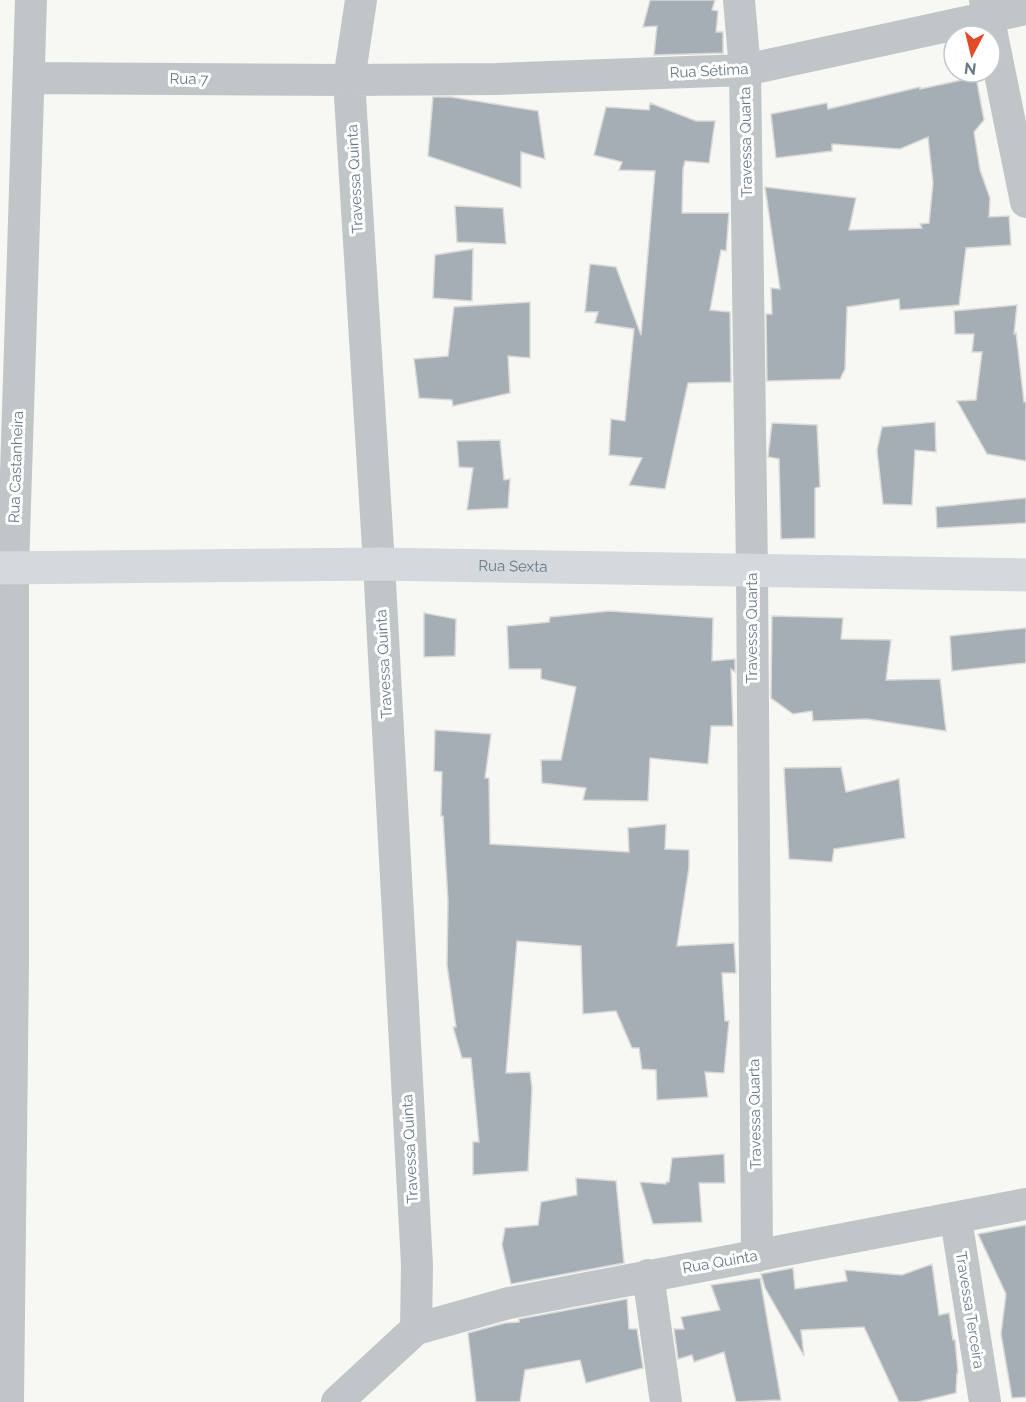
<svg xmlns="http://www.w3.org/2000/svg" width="1026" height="1402" font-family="Raleway,sans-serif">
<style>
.building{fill:#a5aeb4;stroke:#d9d9d7;stroke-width:1.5}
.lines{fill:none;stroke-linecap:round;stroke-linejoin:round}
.street{stroke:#c0c5c8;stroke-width:32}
.secondary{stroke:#d4d9dd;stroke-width:33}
.labels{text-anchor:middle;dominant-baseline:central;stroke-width:6;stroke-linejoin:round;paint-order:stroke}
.street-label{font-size:15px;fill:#667985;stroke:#fff}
</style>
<rect width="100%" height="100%" fill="#f7f7f4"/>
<path class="building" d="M650 0H715L712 10 718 11 716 32H723V53L654 55 657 26 643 27Z
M976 77 984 120 974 132 980 170 990 198 989 217 1009 216 1011 245 966 248 959 305 900 310 899 299 847 307 845 369 840 379 767 381 766 314H772L771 288 780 289 765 187 856 198 849 230 922 228 920 224 929 223 933 183 928 137 900 149 832 144V151L776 158 771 114 827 103 828 109 920 87V89Z
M433 97H451L538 111 545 159 521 152V188L428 156Z
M650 103 696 121H715L709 163 685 161 683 169 682 213H729L726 251 721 250 710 310 730 312 731 382 688 383 665 489 629 485 642 458 609 455 611 419 625 421 634 329 595 323 598 312H585L590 264 616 267 641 335 655 171 619 170 622 162 594 155 606 107 649 110Z
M455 206 503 208 506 244 457 242Z
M473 249 472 301 433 298 435 255Z
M530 302V358L508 356 510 393 453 406 452 400 419 398 414 359 448 356 454 307Z
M1017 305 1014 334 1016 333 1024 402H1026V461L987 454 957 401 976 400 982 352H972L974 334H955L954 311Z
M935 422 936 452 915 450 912 505 883 504 877 450 882 427Z
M772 423 817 425 820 487 815 488V538L781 539 779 459 768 457Z
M500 440 504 480 510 479 508 508 467 510 473 468 459 467 457 441Z
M1026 498V523L937 528 936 507Z
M609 611 713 618 712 661 735 659V672L731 669 733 726H711L708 764 650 758 648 801 583 800 586 788 542 783 541 760H561L576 687 541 679V669H509L507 626 549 622 550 617Z
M424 613 456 619 455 656 424 657Z
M772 616 843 618 841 639 891 640 886 680 940 679 946 731 867 719 813 721 812 711 793 714 771 698Z
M1026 628V663L952 671 950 636Z
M435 730 491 734 485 778H489L490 844 629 852 628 828 666 824 665 849 689 850V867L677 946 734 943 736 973H722L725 1021H729L724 1073 705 1072 708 1097 657 1100 656 1070 642 1069 639 1048H632L616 1011 583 1014 581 946 517 941 506 1073 530 1072 532 1088 528 1171 473 1175V1142H479L471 1058H462L453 1027H456L447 965 448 901 443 816H441L442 772 434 771Z
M841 767 846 792 899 779 905 838 834 849 832 862 789 859 784 768Z
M724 1154 725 1183H699L702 1222 653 1224 640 1182 666 1184V1182H669L672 1158Z
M576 1178 616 1181 624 1263 511 1284 502 1245 505 1228 538 1225 541 1202 577 1195Z
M1026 1225V1397L1012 1398 1001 1334 1006 1294 978 1234Z
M932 1264 939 1315 949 1313 953 1340H955L958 1373H957L956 1393 918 1402H899L864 1327 801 1330 804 1356 765 1288 761 1274 793 1268 795 1289 847 1281 845 1270 902 1275Z
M760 1278 781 1400 736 1402 724 1352 694 1362 692 1355 678 1359 674 1329H684L681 1317 720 1310 711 1285Z
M627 1299 629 1329H637L643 1368 586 1383 580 1360 525 1370 520 1402H476L468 1333 505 1323 519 1322V1319Z"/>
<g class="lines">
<path class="street" d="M361 0 349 80 379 564 417 1265 416 1329
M739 0 745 70 752 571 757 1256
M985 0 1026 202
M29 78 349 80 497 79 745 70 1026 9
M956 1219 985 1402
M648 1275 666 1402
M8 1402 13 963V568L31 0
M337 1402 416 1329 509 1303 1026 1204"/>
<path class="secondary" id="s1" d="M0 568 379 564 1026 575"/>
</g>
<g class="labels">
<g class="street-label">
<text transform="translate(709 71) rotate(-3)">Rua Sétima</text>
<text transform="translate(189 79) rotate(1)">Rua 7</text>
<text transform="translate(746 142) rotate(-91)">Travessa Quarta</text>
<text transform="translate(355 179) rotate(-93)">Travessa Quinta</text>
<text transform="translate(16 467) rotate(-88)">Rua Castanheira</text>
<text stroke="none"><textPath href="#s1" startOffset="513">Rua Sexta</textPath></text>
<text transform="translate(752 628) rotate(-90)">Travessa Quarta</text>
<text transform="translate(384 664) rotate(-93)">Travessa Quinta</text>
<text transform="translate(755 1114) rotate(-91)">Travessa Quarta</text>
<text transform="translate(410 1149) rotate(-93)">Travessa Quinta</text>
<text transform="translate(720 1262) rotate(-10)">Rua Quinta</text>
<text transform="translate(970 1310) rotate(81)">Travessa Terceira</text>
</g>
</g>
<g transform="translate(972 54) rotate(187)"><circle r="28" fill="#ffffff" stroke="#c2c9ce" stroke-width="1.5"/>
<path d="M0-4.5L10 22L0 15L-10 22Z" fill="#e24a2a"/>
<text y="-9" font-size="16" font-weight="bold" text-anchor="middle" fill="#667985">N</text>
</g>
</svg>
